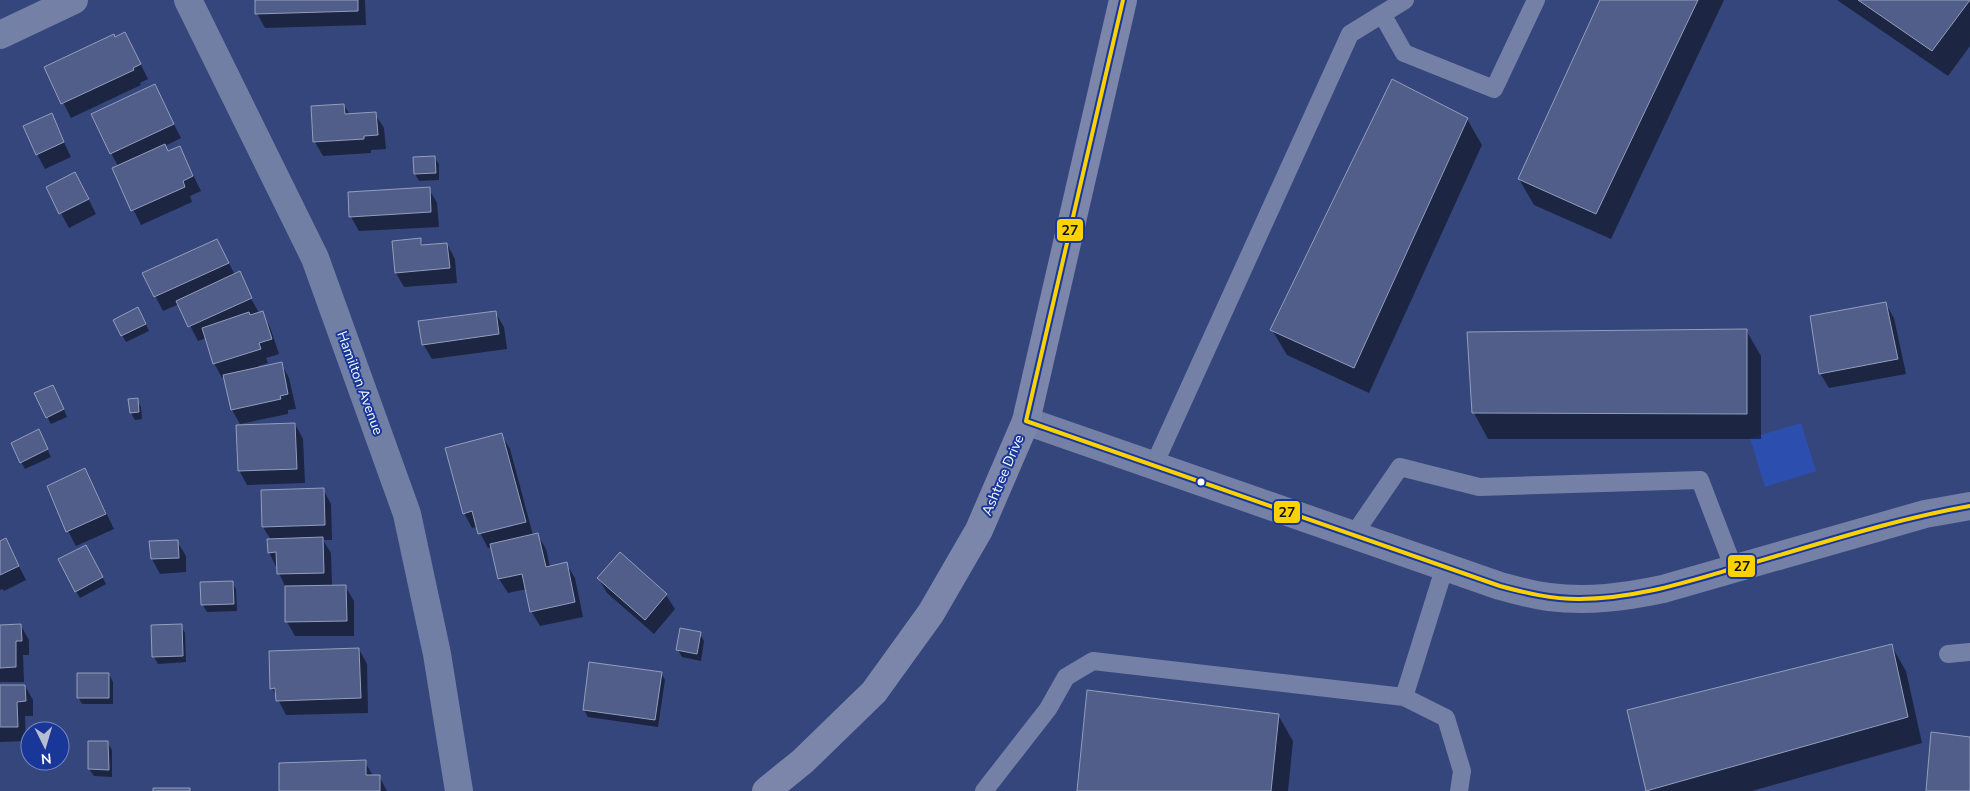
<svg xmlns="http://www.w3.org/2000/svg" width="1970" height="791" font-family="'Nunito Sans',sans-serif">
<style>
.green{fill:#2c4eaf}
.shadow{fill:#0007}
.building{fill:#505e89;stroke:#949dbb}
.lines{fill:none;stroke-linecap:round;stroke-linejoin:round}
.lane{stroke:#7580a6;stroke-width:18}
.street{stroke:#7580a6;stroke-width:28}
.secondary{stroke:#7b86aa;stroke-width:28}
.primary{stroke:#727fa5;stroke-width:28}
.bus-1-casing{stroke:#183799;stroke-width:8}
.bus-1{stroke:#fad204;stroke-width:4}
.bus-dot{fill:#fff;stroke:#183799;stroke-width:2}
.labels{text-anchor:middle;dominant-baseline:central;stroke-width:4;stroke-linejoin:round;paint-order:stroke}
.street-label{font-size:14px;fill:#fff;stroke:#183799}
.line-badge{stroke:#183799;stroke-width:2}
.pale-badge-label{font-size:14px;text-anchor:middle;font-weight:bold;fill:#111}
</style>
<rect width="100%" height="100%" fill="#35467c"/>
<path class="green" d="M1801 423 1816 471 1765 487 1750 438Z"/>
<path class="shadow" d="M256 0H365L366 25 265 28 257 13Z
M1601 0H1724L1611 239 1534 205 1519 179Z
M1837 0H1970V46L1948 76Z
M125 33 148 79 140 83 141 85 71 118 46 68Z
M154 85 181 138 165 146 168 153 179 147 201 191 190 196 192 202 141 225 113 169 118 166 111 153Z
M344 105 350 115 375 114 384 128 386 149 371 150V153L323 156 315 142Z
M51 115 71 157 45 169 37 154Z
M1467 119 1482 145 1369 393 1287 355 1272 330Z
M434 157 439 164V180L419 181 415 174Z
M47 187 83 188 96 214 69 228Z
M429 189 437 203 439 227 359 231 351 217Z
M217 240 235 275 239 273 250 292 248 293 259 313H262L270 327 279 354 266 358 268 363 258 366 259 368 281 363 289 378 296 409 288 410V414L240 424 232 410 225 377 222 378 214 363 206 338 198 341 179 304 163 311 144 274Z
M420 240 424 246 447 244 455 259 457 283 404 287 396 273 393 242Z
M1885 303 1894 318 1906 374 1829 388 1820 373Z
M495 312 504 327 507 349 432 359 423 344Z
M142 316 149 331 126 342 122 335Z
M1746 330 1761 356V439H1488L1474 413Z
M57 393 67 417 51 424 47 417Z
M137 400 141 407 142 419 135 420 131 413Z
M295 424 303 439 305 483 247 485 239 470Z
M501 434 510 449 533 535 537 534 546 549 550 567 566 563 575 578 583 617 540 626 531 611 527 589 508 593 499 579 492 547 488 548 477 527 472 528 464 513Z
M42 438 51 457 25 469 21 462Z
M85 470 114 529 76 546 68 531Z
M323 489 331 504 332 540H323L331 553 332 586H345L354 601V636H295L287 622 286 588 269 552 271 540 263 527Z
M5 539 26 580 4 591 3 589 0 590V542Z
M177 541 186 556V572L160 574 152 559Z
M90 554 106 584 80 598 76 591Z
M598 578 666 595 675 609 654 634 607 593Z
M232 582 236 589 237 611 207 612 203 605Z
M0 626H21L29 640V655H23L24 682H0Z
M181 626 185 633 186 662 158 664 154 657Z
M700 634 704 641 701 661 682 657 678 650Z
M1891 645 1906 671 1922 743 1752 791H1648L1629 711Z
M359 649 367 664 368 713 286 715 272 688Z
M661 673 665 680 658 727 588 717 584 710Z
M109 674 113 682V704H82L78 697Z
M25 686 33 700V716H25L26 741 0 742V687Z
M1278 715 1293 741 1288 791H1079Z
M90 743H108L112 750V777L94 776 89 769Z
M365 762 373 776H379L387 791H281Z"/>
<path class="building" d="M255 0H358V11L255 14Z
M1600 0H1698L1596 214 1518 179Z
M1858 0H1970L1932 51Z
M125 32 141 64 133 68 134 70 61 104 44 67 114 34 115 37Z
M1392 79 1468 118 1354 368 1270 330Z
M155 84 174 124 110 154 91 114Z
M344 104 345 114 376 112 378 135 364 136V139L313 142 311 106Z
M52 113 64 142 36 155 23 126Z
M165 144 168 151 180 146 193 176 183 181 185 187 131 211 112 168Z
M435 156 436 173 414 174 413 157Z
M75 172 89 199 59 214 46 187Z
M430 187 431 212 349 217 348 192Z
M421 238V245L447 243 450 268 395 273 392 241Z
M217 239 229 263 154 297 142 273Z
M240 271 252 298 188 327 176 301Z
M1886 302 1898 359 1819 374 1810 316Z
M138 307 146 324 121 336 113 320Z
M263 311 272 339 259 343 261 349 213 364 202 328 249 312 250 315Z
M496 311 499 334 422 345 418 321Z
M1747 329V414L1472 413 1467 332Z
M282 362 288 394 280 396 281 399 231 410 223 375Z
M53 385 64 409 46 418 34 393Z
M138 398 139 412 130 413 128 399Z
M295 423 297 469 238 471 236 425Z
M39 429 48 449 20 463 11 443Z
M502 433 526 522 478 534 472 511 463 514 445 448Z
M85 468 106 514 66 532 47 486Z
M324 488 325 525 262 527 261 490Z
M538 533 546 567 567 562 575 602 530 612 522 574 498 579 490 544Z
M323 537 324 573 277 574 276 552 268 553 267 539Z
M6 538 19 566 0 575V541Z
M178 540 179 558 151 559 149 541Z
M86 545 103 577 75 592 58 559Z
M620 552 667 594 645 620 597 578Z
M233 581 234 604 201 605 200 582Z
M346 585 347 621 285 622V586Z
M21 624 22 641H16V667L0 668V625Z
M182 624 183 656 152 657 151 625Z
M680 628 701 632 697 654 676 650Z
M1892 644 1908 717 1646 791 1627 710Z
M359 648 361 698 276 701 275 688 270 689 269 651Z
M589 662 662 672 655 720 583 710Z
M77 673H109V698H77Z
M0 685H25L26 701 17 702 18 727H0Z
M1087 690 1279 714 1271 791H1077Z
M1931 732 1970 737V791H1926Z
M88 741H108L109 770 88 769Z
M366 760V775H380V791H279V763Z
M153 788H190V791H153Z"/>
<g class="lines">
<path class="lane" d="M1382 14 1404 53 1494 89 1536 0
M1154 465 1350 34 1405 0
M1354 534 1400 467 1479 487 1700 480 1734 569
M1948 654 1970 652
M1404 697 1446 718 1462 771 1459 791
M984 791 1048 709 1066 677 1093 661 1404 697 1445 566"/>
<path class="street" d="M0 35 74 0
M1026 421 1500 586C1516 590 1532 595 1549 597 1588 602 1625 597 1663 589L1925 514 1970 506"/>
<path class="secondary" d="M766 791 803 761 874 692 931 613 979 530 1026 421 1123 0"/>
<path class="primary" d="M188 0 315 258 407 514 437 654 459 791"/>
<g class="bus-1-casing">
<path id="bus-1" d="M1123 0 1026 421 1500 586C1526 593 1551 599 1579 599 1633 599 1683 583 1735 568 1813 546 1890 520 1970 506"/>
</g>
<use href="#bus-1" class="bus-1"/>
</g>
<circle class="bus-dot" cx="1201" cy="482" r="4.5"/>
<g class="labels">
<g class="street-label">
<text transform="translate(360 383) rotate(70)">Hamilton Avenue</text>
<text transform="translate(1003 475) rotate(-67)">Ashtree Drive</text>
</g>
</g>
<g class="line-badge">
<rect x="1056" y="218" width="28" height="24" rx="5" fill="#fad204"/>
<rect x="1273" y="500" width="28" height="24" rx="5" fill="#fad204"/>
<rect x="1727" y="554" width="29" height="24" rx="5" fill="#fad204"/>
</g>
<g class="pale-badge-label">
<text x="1070" y="235">27</text>
<text x="1287" y="517">27</text>
<text x="1742" y="571">27</text>
</g>
<g transform="translate(45 746) rotate(175)"><circle r="24" fill="#183799" stroke="#7487c2"/>
<path d="M0-4L9 19L0 12L-9 19Z" fill="#b8bed1"/>
<text y="-8" font-size="14" font-weight="bold" text-anchor="middle" fill="#ffffff">N</text>
</g>
</svg>
